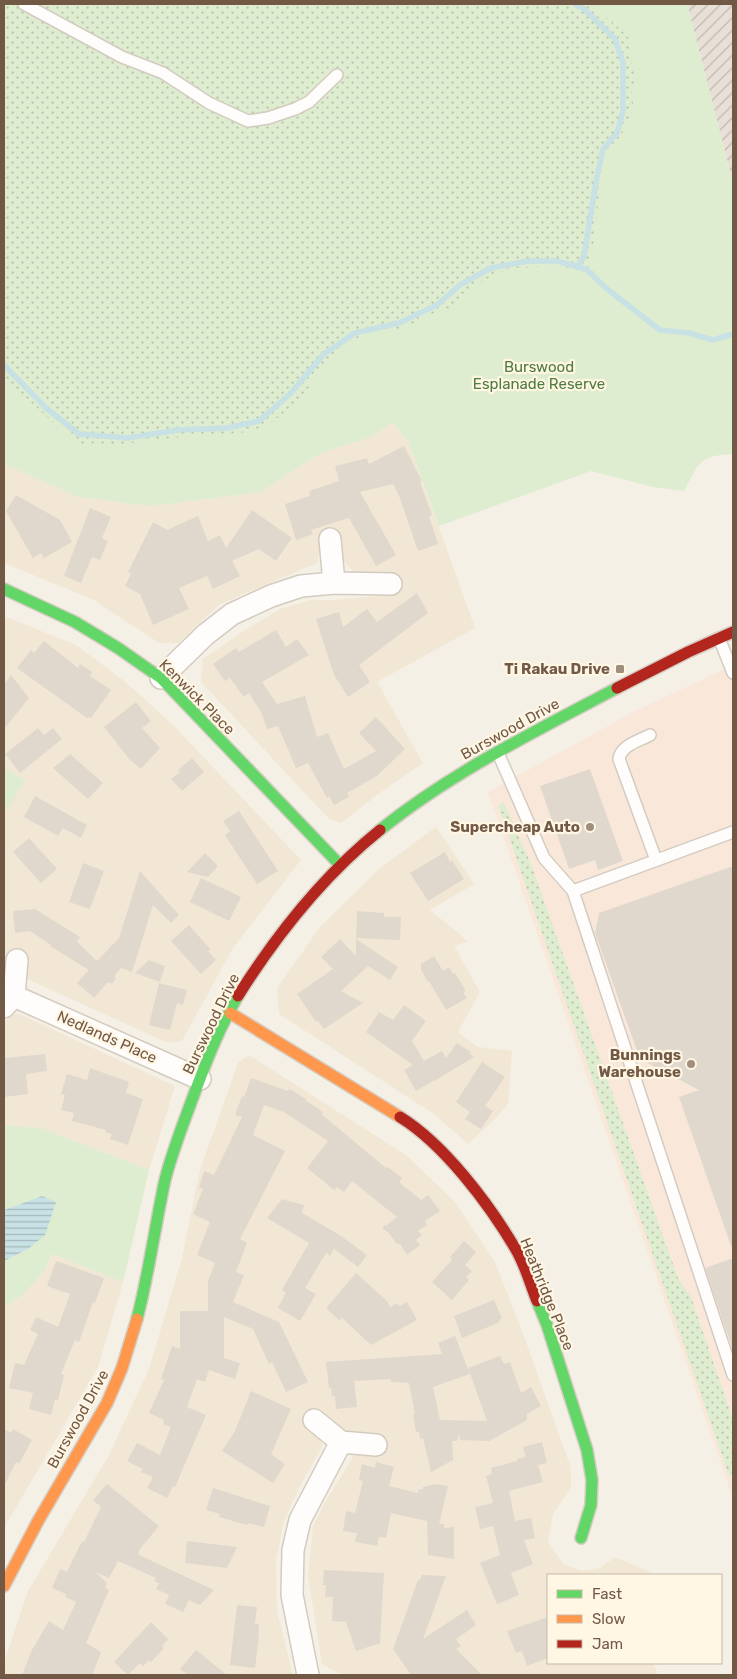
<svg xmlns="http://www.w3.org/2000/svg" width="737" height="1679" font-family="Rubik,sans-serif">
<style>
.residential{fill:#f1e7d4}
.commercial{fill:#f9e8da}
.industrial{fill:url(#industrial-furrows)}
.grass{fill:url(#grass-dots)}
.green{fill:#deeccf}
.water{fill:url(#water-rules)}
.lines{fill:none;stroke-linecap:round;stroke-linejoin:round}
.stream{stroke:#c7e1e5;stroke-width:5.5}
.building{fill:#e1d8cd}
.lane-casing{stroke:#d4cbc0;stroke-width:14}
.street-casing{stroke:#d4cbc0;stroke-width:24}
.fast-casing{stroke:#d5ccc2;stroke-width:14}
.slow-casing{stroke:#d5ccc2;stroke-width:14}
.jam-casing{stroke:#d5ccc2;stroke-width:14}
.lane{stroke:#fefdfb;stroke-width:11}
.street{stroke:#fefdfb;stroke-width:21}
.fast{stroke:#63d668;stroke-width:11}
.slow{stroke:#ff974d;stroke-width:11}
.jam{stroke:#b3261e;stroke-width:11}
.poi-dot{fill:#a08e7e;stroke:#fff6e4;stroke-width:2}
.labels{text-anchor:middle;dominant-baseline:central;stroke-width:4.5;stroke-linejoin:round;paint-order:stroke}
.park-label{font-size:15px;fill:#4e7d40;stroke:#fff6e4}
.poi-label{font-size:15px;font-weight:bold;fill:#725946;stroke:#fff6e4;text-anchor:end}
.street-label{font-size:15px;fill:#725946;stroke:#fff6e4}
</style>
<defs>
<pattern id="industrial-furrows" width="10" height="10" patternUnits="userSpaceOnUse" patternTransform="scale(1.25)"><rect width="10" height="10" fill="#e8e0d6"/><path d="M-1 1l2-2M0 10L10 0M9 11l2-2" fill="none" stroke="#c0b9af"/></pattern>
<pattern id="grass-dots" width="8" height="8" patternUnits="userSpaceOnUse" patternTransform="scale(1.25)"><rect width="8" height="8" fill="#deeccf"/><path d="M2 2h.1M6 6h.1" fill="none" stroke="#b8c2aa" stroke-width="1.8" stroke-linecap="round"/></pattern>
<pattern id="water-rules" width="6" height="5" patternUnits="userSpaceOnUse" patternTransform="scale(1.25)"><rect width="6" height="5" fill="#c7e1e5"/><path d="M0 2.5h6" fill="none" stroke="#a6b9bb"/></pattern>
</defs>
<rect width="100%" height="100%" fill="#f5f0e5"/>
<path class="residential" d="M393 423 408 441 475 628 377 682 423 763 381 792 341 823 329 819 201 682 203 659 245 630 280 609 311 600H333L397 594 396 578 355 573 323 539 317 563 220 604 178 643H159L92 599 4 563V464L78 497 151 506 261 492 321 453 371 437Z
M4 616 76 645 123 680 173 725 301 860 233 948 182 1041 168 1043 25 978 23 956 8 954 4 980V815L24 780 4 768Z
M436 827 474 884 430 910 460 934 467 942 454 946 480 992 458 1032 478 1047 512 1051 508 1104 497 1117 468 1144 434 1114 279 1014 277 988 320 927 379 869Z
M17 1013 175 1086 149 1170 41 1128 4 1125V1021Z
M249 1055 406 1155 455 1202 495 1262 521 1328 571 1468V1488L553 1514 548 1541 563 1564 582 1571 600 1568 615 1557 657 1575H548V1663H653L658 1675H348L338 1673 322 1664 308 1576 313 1527 324 1504 356 1452 348 1433 319 1414 311 1426 323 1445 298 1490 283 1524 276 1561 277 1611 293 1675H4V1663L28 1591 108 1457 149 1369 182 1258 200 1170 238 1063Z
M52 1254 123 1282 98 1367 4 1528V1306L20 1297 44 1272Z"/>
<path class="commercial" d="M733 665V1498L488 792 633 712Z"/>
<path class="industrial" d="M687 4H733V183Z"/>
<path class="grass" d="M4 4H668L608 336 252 476 4 443Z
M504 803 531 864 678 1278 691 1297 733 1420V1474L729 1476 498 805Z"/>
<path class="green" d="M588 4H687L733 183V454C697 456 700 462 684 491L653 487 591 471 439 526 408 441 393 423 371 437 321 453 261 492 151 506 78 497 4 464V376L12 386 78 444 96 443 113 445 189 436 250 432 271 423 296 403 310 386 311 379 327 359 353 340 371 332 399 329 417 322 429 315 451 307 486 279 512 268 559 266 580 270 594 278 595 272 588 263 594 240 603 161 608 148 621 139 624 127 630 120 633 105 632 92 636 78 632 64 628 37 615 24Z
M4 768 25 780 4 815Z
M4 1125 41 1128 149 1170 123 1282 52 1254 44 1272 20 1297 4 1306V1261L28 1249 42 1196 4 1210Z"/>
<path class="water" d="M42 1196 56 1202 45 1235 28 1249 4 1261V1210Z"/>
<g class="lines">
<path class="stream" d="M575 4 584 9 615 39 623 62V111L617 133 603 149 597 176 584 256 577 267
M4 365 46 408 79 434 128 438 178 430 227 428 259 421 290 394 324 354 355 333 399 323 437 305 460 285 491 268 528 261H557L586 269 607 289 660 330 689 333 713 340 733 334"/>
</g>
<path class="building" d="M404 446 422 481 420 482 432 515 429 516 438 544 418 551 400 498 393 484 360 492 396 555 376 566 349 518 311 530 313 534 296 540 285 504 310 496 309 491 339 481 335 466 367 458 369 464Z
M16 495 60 520 72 542 44 558 41 553 33 558 6 511Z
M90 508 111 517 102 538 108 541 100 560 92 557 81 583 64 576Z
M252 510 292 538 276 561 259 549 232 561 240 576 213 589 207 576 179 588 189 609 153 625 140 594 125 586 131 574 128 572 153 522 167 530 198 516 208 541 220 535 226 548Z
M417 593 428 613 359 665 370 682 348 697 334 675 316 619 339 612 343 627 367 609 377 622Z
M276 630 286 647 297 639 309 655 262 682 277 704 305 696 317 737 328 733 344 769 376 751 359 733 376 717 405 749 377 776 347 793 349 797 334 805 329 796 327 798 308 763 296 768 278 726 267 729 262 714 249 693 244 697 230 678 225 681 213 664 236 648 239 652Z
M44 641 78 668 80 664 92 672 90 676 111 690 91 718 89 717 87 718 17 668 31 650 34 653Z
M11 675 29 698 4 729V684Z
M136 702 151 721 142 728 160 748 141 769 130 760 104 727Z
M38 728 44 735 53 728 62 739 20 773 5 754Z
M70 754 103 783 88 799 53 768Z
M192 758 204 772 182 791 171 779 180 772 178 770Z
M590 769 623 861 598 870 595 860 569 869 540 786Z
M35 796 87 825 81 838 63 828 58 836 24 817Z
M239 811 278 871 257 884 225 835 230 831 223 821Z
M29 838 57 869 41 883 13 852Z
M445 852 450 862 452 860 464 879 428 901 410 873Z
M205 853 218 866 208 877 187 872Z
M83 863 104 871 90 909 69 902Z
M733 866V1246H731L679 1097 699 1090 640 1059 595 933 599 913Z
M140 871 179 915 171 923 153 905 132 972 121 968 114 976 116 978 112 984 108 982 94 998 77 983 89 970 50 946 51 945 30 931 15 933 13 911 35 909 80 937 77 942 97 961 119 938Z
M201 878 241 897 229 921 190 902Z
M357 911 384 913V917H401L400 940 356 938Z
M189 925 210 949 208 951 216 960 201 974 171 941Z
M340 939 356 956V939L398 967 390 980 368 966 341 991 363 1003 324 1029 318 1021 316 1022 297 994 333 969 321 957Z
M434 956 443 971 449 967 453 974 455 973 466 991 463 992 467 998 446 1010 429 981 428 982 421 970V964Z
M149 960 165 966 160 982 135 973Z
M159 983 187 990 183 1005 177 1003 170 1030 149 1025Z
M404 1005 426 1021 412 1041 424 1061 442 1051 446 1058 457 1043 471 1052 470 1054 474 1057 436 1080 437 1082 435 1080 416 1091 404 1070 413 1065 366 1032 379 1012 393 1020Z
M45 1054 47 1071 26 1074 28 1094 4 1097V1058Z
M482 1062 505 1077 485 1106 493 1111 481 1129 465 1119 470 1112 456 1102Z
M90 1068 129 1082 126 1093 143 1099 128 1145 110 1139 112 1134 105 1132 106 1130 72 1121 74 1113 61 1110 65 1095 61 1094 67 1074 87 1080Z
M251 1078 288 1091 290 1089 306 1099 305 1100 323 1112 321 1114 386 1168 388 1167 402 1178 399 1182 421 1200 428 1195 440 1211 425 1221 427 1225 418 1231 422 1235 416 1240 420 1245 407 1255 400 1244H397L389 1233 382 1228 384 1226 383 1225 386 1226 397 1217 352 1181 344 1192 337 1187 334 1190 307 1168 328 1141 284 1112 264 1105 253 1135 285 1151 240 1239 247 1243 236 1272 244 1275 233 1302 279 1322 308 1382 286 1392 272 1362 269 1364 253 1329 224 1317V1358L240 1363 235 1379 209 1370 205 1382 197 1379 187 1407 206 1415 175 1487 173 1486 167 1498 147 1488 153 1477 141 1472 143 1469 127 1461 137 1443 160 1455 171 1427 163 1424 164 1420 149 1413 164 1380 161 1379 172 1346 180 1349V1311H208V1281L215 1263 197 1255 210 1222 193 1214 203 1189 199 1188 204 1171 214 1175 242 1117 235 1115 242 1096 244 1097Z
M282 1199 304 1205 302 1213 341 1236 367 1255 358 1267 334 1249 330 1256 326 1253 305 1288 316 1294 300 1321 278 1308 286 1293 282 1290 309 1243 267 1218Z
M464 1241 476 1252 465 1265 472 1271 466 1277 469 1280 452 1300 432 1282 452 1260 450 1257Z
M733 1258V1347H732L705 1268Z
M56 1261 104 1278 95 1303 93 1302 79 1342 75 1340 61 1374 64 1375 58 1400 55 1399 51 1415 29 1409 33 1393 9 1388 15 1363 24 1365 38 1334 30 1330 36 1317 58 1327 70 1294 47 1286Z
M356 1273 387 1301 390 1307 398 1303 399 1306 407 1302 417 1320 371 1345 342 1318 340 1321 326 1308Z
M494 1300 502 1318 499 1320 500 1322 462 1338 454 1316Z
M455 1336 470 1374 433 1387 440 1420 487 1421 468 1368 500 1356 504 1364 510 1362 521 1393 531 1387 541 1406 527 1414V1420L489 1441 460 1440 459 1434 457 1441H452L453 1460 431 1472 423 1438 420 1439 419 1432H416L413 1414H415L409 1383 391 1382V1379L354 1381 357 1407 336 1409 335 1396H332L331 1388H329L326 1362 442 1354 438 1343Z
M251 1391 291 1409 271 1454 285 1464 273 1483 222 1451 235 1431Z
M4 1429 11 1433 13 1429 32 1440 19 1464 16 1462 4 1486Z
M542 1442 547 1463 538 1465 543 1482 509 1491 515 1521 531 1518 535 1538 524 1540 533 1564 511 1573 519 1595 497 1604 480 1563 500 1555 493 1526 480 1529 475 1507 493 1503 486 1476 492 1474 491 1468 517 1461V1459L526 1457 523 1447Z
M376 1462 394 1467 389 1486 418 1493 419 1489 422 1490 423 1487 435 1484 448 1486 439 1524H444V1528L454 1527V1559L428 1555 427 1521 391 1513 386 1538 379 1537 377 1546 355 1542 357 1533 343 1531 346 1511 355 1513 363 1481 359 1480 362 1464 375 1468Z
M107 1484 159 1526 139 1550V1555L214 1590 200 1605 189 1600 183 1612 165 1604 169 1595 156 1589 159 1583 154 1581 156 1578 118 1561 109 1578 95 1572 107 1583 105 1588 109 1590 86 1643 101 1652 92 1675H22L32 1650 49 1621 63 1630 76 1602 65 1597 66 1594 52 1588 60 1569 67 1572 82 1541 84 1542 101 1507 93 1500Z
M213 1488 270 1506 264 1527 248 1523 247 1525 219 1517 220 1514 206 1510Z
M187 1541 237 1547 227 1568 185 1563Z
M324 1570 384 1573 380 1643 356 1651 346 1622 332 1621 333 1597H325L326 1585H323Z
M422 1575 446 1576 423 1639 467 1610 476 1625 456 1639 461 1646 456 1649 482 1675H411L393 1649 418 1580H420Z
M237 1605 257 1607 255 1624H259L258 1635H259L255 1668 230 1665Z
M548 1617V1658L527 1666 522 1651 516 1653 507 1631Z
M151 1622 168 1639 162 1646 164 1648 151 1662 149 1660 143 1666 140 1663 128 1675 114 1662Z
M196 1650 227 1675H188L180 1669Z"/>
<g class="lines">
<g class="lane-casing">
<path id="lane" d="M24 4 122 57 163 73 209 103 248 121 268 118 295 109 309 102 337 75
M719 638 733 673
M650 735C639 741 621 745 619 759L656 860
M498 753 544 858 573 891 733 832
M573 891 733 1375"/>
</g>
<g class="street-casing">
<path id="street" d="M330 539 334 583
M161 678 205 635 232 614 271 596 301 586 334 583 391 584
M14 996 17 960
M4 1007 14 996 200 1079
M341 1442 376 1445
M308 1675 292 1595 293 1550 300 1520 341 1442 314 1420"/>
</g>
<g class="fast-casing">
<path id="fast" d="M4 589 75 622 118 648 161 678 340 865
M380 830C452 772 536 731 617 688
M537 1301 547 1325 587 1450 592 1480 591 1505 581 1538
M137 1319C149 1273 155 1226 165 1180 171 1156 180 1132 189 1108 203 1070 217 1031 238 996"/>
</g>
<g class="slow-casing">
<path id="slow" d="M230 1013 400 1117
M4 1586 38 1521 107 1403 122 1368 137 1319"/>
</g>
<g class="jam-casing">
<path id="jam" d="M617 688 688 652 733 632
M238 996C277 934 323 876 380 830
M400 1117C444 1144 489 1204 515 1248 525 1264 530 1284 537 1301"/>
</g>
<use href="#lane" class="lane"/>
<use href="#street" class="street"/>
<use href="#fast" class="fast"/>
<use href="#slow" class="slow"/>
<use href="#jam" class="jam"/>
</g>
<g class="poi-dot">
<rect x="615" y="664" width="10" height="10" rx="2.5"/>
<circle cx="590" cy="827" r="5"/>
<circle cx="691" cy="1064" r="5"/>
</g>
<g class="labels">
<g class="park-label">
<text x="539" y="367">Burswood<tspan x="539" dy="17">Esplanade Reserve</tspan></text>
</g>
<g class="poi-label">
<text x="610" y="669">Ti Rakau Drive</text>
<text x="580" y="827">Supercheap Auto</text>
<text x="681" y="1055">Bunnings<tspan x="681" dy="17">Warehouse</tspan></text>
</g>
<g class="street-label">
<text transform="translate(197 697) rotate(45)">Kenwick Place</text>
<text transform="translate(510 729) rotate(-29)">Burswood Drive</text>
<text transform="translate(211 1024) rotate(-64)">Burswood Drive</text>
<text transform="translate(107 1037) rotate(24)">Nedlands Place</text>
<text transform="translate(547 1294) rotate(68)">Heathridge Place</text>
<text transform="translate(78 1419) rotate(-61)">Burswood Drive</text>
</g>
</g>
<rect width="737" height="1679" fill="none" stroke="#725946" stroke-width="10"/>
<rect x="547" y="1574" width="175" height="90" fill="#fff6e4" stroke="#c7b7a5"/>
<rect x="557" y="1590" width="25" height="8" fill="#63d668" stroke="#c7b7a5"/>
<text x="592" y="1599" font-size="15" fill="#725946">Fast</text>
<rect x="557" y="1615" width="25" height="8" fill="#ff974d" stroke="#c7b7a5"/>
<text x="592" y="1624" font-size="15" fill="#725946">Slow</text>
<rect x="557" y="1640" width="25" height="8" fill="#b3261e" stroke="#c7b7a5"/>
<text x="592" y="1649" font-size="15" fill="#725946">Jam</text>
</svg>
